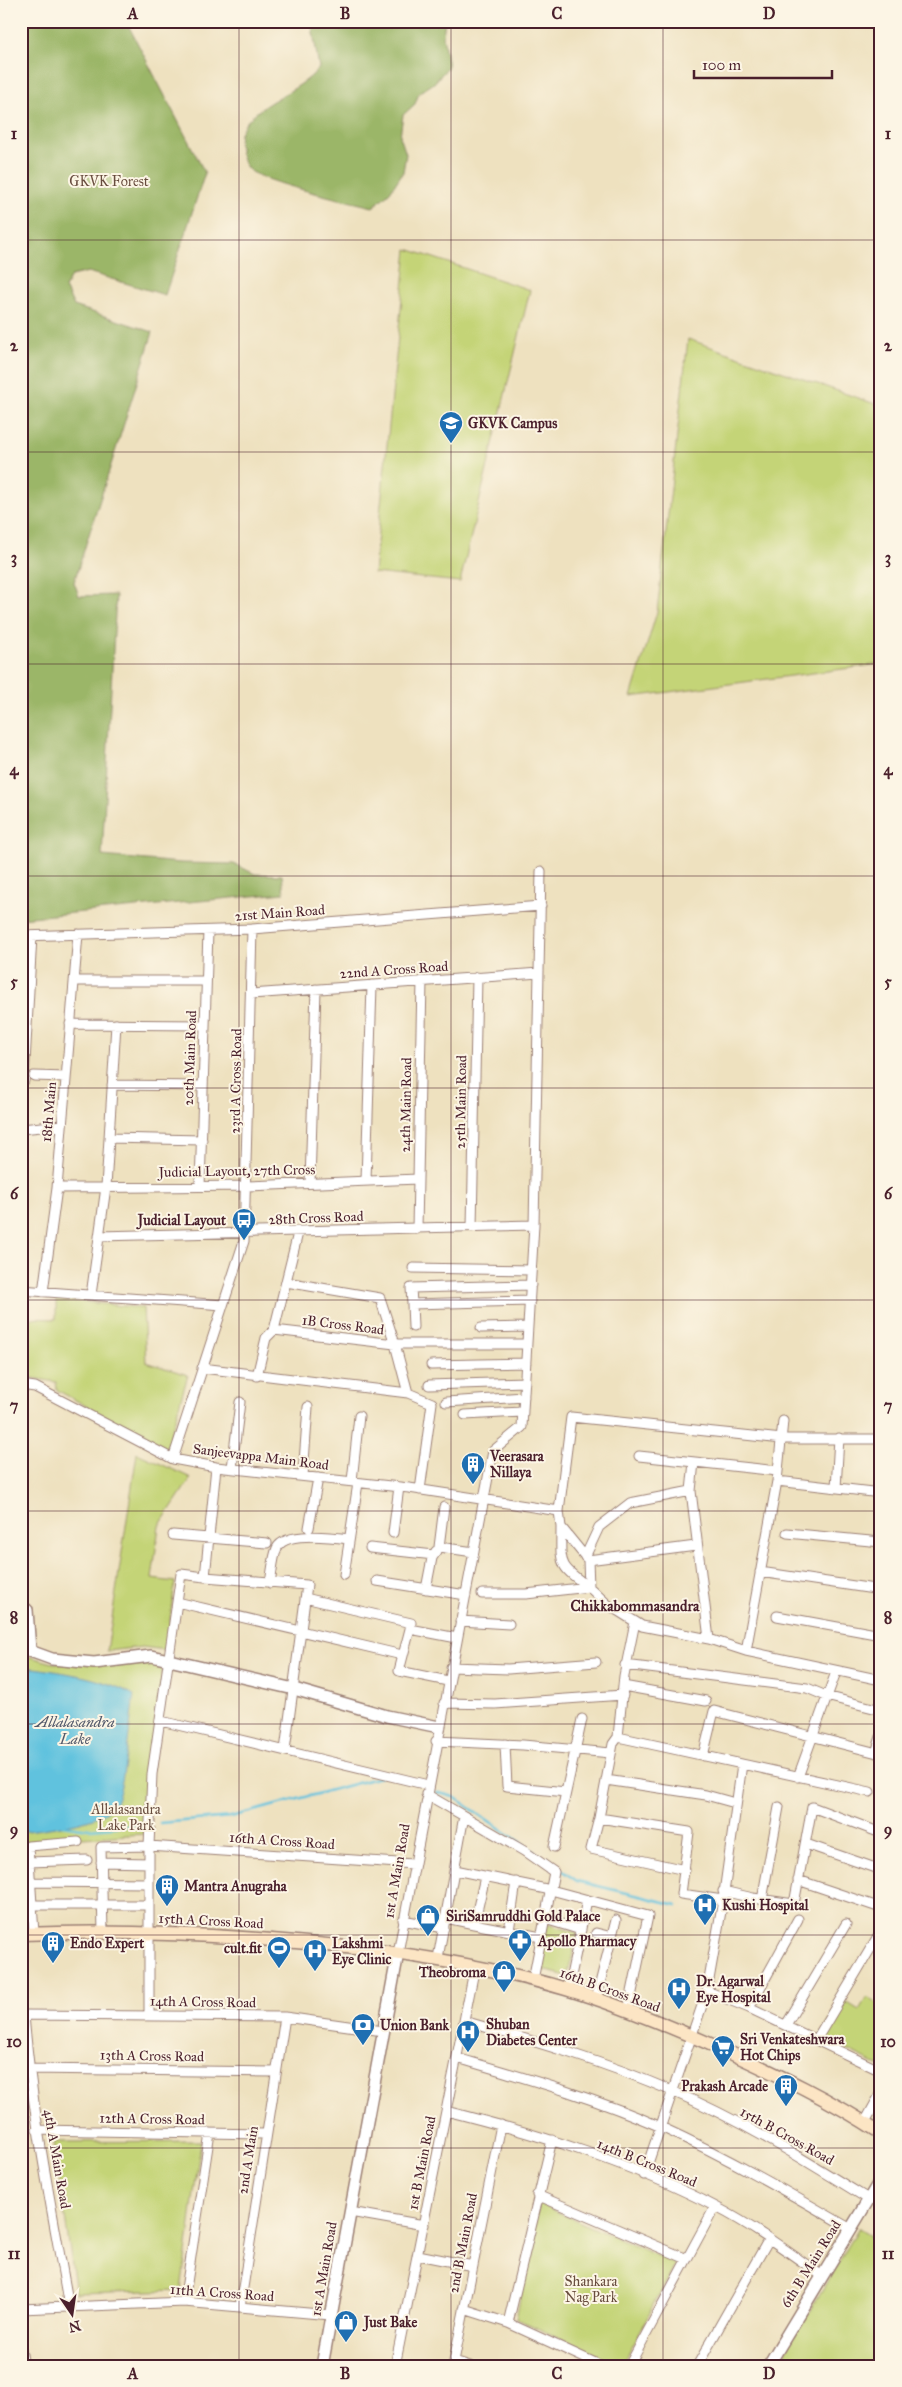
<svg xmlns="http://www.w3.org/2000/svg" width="902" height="2387" font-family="'IM FELL Great Primer',serif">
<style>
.green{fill:#c4d477;stroke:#877a51}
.forest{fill:#9bb668;stroke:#726a4a}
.water{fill:#60c2de;stroke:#557084}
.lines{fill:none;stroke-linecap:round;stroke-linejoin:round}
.stream{stroke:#60c2de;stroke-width:2.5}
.minor-casing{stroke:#9c8075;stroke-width:11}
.tertiary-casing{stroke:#9c8075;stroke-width:14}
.secondary-casing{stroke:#9c8075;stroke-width:15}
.minor{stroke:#fff;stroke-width:9}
.tertiary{stroke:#fff;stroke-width:11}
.secondary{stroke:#fce5c4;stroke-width:12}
.grid{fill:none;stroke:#4a1f2b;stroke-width:1;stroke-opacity:0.55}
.labels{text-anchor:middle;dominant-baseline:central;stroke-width:4;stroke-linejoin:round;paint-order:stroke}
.park-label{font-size:14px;fill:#684c3e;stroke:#fcf5e5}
.poi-label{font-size:14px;font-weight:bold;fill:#4a1f2b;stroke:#fcf5e5;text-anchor:start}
.street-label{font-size:14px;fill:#4a1f2b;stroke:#fcf5e5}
.neighbourhood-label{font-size:15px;font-weight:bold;fill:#4a1f2b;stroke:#fcf5e5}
.water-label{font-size:15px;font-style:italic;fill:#52586a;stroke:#fcf5e5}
.neatline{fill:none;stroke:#4a1f2b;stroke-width:2}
.grid-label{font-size:16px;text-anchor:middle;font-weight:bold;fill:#4a1f2b}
</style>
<rect width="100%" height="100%" fill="#fcf5e5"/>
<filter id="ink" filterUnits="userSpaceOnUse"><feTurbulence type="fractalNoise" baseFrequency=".02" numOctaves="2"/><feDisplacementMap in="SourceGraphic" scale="10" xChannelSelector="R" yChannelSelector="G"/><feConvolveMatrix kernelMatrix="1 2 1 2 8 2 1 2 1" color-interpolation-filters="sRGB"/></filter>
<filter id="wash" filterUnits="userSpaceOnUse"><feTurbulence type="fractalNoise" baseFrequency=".0096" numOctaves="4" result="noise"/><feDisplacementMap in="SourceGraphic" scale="20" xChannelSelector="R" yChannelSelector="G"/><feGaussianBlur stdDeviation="1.12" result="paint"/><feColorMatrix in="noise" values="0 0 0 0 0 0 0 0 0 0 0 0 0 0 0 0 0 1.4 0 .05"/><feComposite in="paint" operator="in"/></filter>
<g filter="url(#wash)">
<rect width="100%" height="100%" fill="#eee1bf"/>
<path class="green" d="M407 249 530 290 460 582 374 573Z
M688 339 881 406V664L631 697 657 612Z
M56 1299 143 1308 146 1362 188 1375 166 1450 57 1390 56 1382 21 1376V1318L56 1319Z
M137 1453 191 1478 159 1526 152 1579 175 1582 166 1650 142 1647 107 1651Z
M21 1612 27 1656 53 1663 147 1661 163 1664 144 1834 21 1842Z
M547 1924 578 1933 567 1976 538 1969Z
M867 1997 879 2004 881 2002V2067L820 2037 843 2000 859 2010Z
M201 2141 181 2290 76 2293 54 2142Z
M539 2204 676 2264 622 2365 516 2319Z
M859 2228 881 2242V2366H777Z"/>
<path class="forest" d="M21 21H126L205 173 165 295 88 272 71 276 65 288 74 306 153 332 74 582 79 596 116 595 102 856 181 863 234 864 255 874 282 875 284 893 21 918Z
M306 21H445L443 36 448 67 434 83 419 93 415 104 403 115 400 136 406 154 403 172 390 192 373 207C349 201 263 183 248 169 241 161 236 139 242 129 258 101 299 93 319 68L312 26Z"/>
<path class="water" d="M21 1666C59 1672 100 1676 134 1695 131 1714 124 1791 115 1804 100 1824 45 1828 21 1832Z"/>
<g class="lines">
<path class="stream" d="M436 1792 454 1797 577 1881 677 1905
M160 1823 231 1817 380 1777
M62 1825 89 1829 135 1825"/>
</g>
</g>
<g filter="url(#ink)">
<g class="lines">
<g class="minor-casing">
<path id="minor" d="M21 936 252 929 541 906
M74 981H206
M251 994 539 973
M70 1024 205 1025
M34 1076 66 1077
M21 1081H24L32 936
M112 1085 203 1086
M21 1129 62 1125
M109 1138 202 1140
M366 1181 372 985
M310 1183 316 989
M200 1186 208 931
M57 1188 247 1186 418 1179
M472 1227 477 977
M417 1229 422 981
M99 1236 534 1225
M413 1268 531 1270
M286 1282 380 1298 395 1344H527
M21 1290 223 1305
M43 1292 57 1188 78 934
M91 1295 106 1187 116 1024
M412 1304 411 1288 531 1285
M413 1327 412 1304 530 1301
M481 1328 528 1327
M274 1330 395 1344 408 1393 432 1403 420 1490
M274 1330 298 1233
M431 1365 526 1363
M202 1368 408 1393
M257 1376 266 1338 274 1330
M21 1385 35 1387 173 1459 216 1467 409 1488 559 1511 571 1417 782 1439H881
M429 1385 525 1382
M446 1402 524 1397
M465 1415 523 1412
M639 1456 778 1471
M173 1459 244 1241 252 929
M216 1467 205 1577 307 1585 285 1750
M232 1468 240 1402
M303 1476 308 1407
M352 1481 359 1416
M777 1481 881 1493
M836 1488 839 1438
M691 1491 694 1462
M444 1507 439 1547 474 1552
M559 1511 561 1527 588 1560 589 1587 607 1604 642 1626 709 1639 746 1651 881 1680
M561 1527C561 1564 557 1565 589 1587
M309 1528 318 1478
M393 1533 399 1487
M787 1533 881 1542
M173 1535 267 1543
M370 1548 434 1555
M585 1557 599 1527 630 1503 691 1491 709 1639
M588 1560 696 1546
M760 1572 881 1590
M344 1575 358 1483
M377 1581 466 1595
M270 1583C272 1572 273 1557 277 1548 285 1531 333 1537 349 1539
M426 1589 432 1558 436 1551
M482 1594H526L589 1587
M305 1598 411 1623 410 1629 457 1638
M177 1602 181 1574 205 1577
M777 1616 881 1635
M460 1621 509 1624
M635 1622 624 1676 618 1737 613 1744 599 1818 689 1832 681 1894 723 1900
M410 1629 399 1671 448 1681
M746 1651 777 1481 783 1421
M625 1665 807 1688 826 1696 881 1710
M451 1667 508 1669 596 1662
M623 1686 706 1701
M444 1703 495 1704 623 1695
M161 1721 428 1785
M618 1737 870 1792
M436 1741 523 1745 611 1753
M505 1744 507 1786 566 1792
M876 1753 881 1737
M703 1756 714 1711 881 1754
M798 1777 836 1672
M606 1780 706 1795 735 1803
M426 1794 524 1851 554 1872 533 1980
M599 1818 591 1849 685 1870
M806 1844 881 1870
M554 1847 582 1719
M29 1862 87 1860
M101 1862 149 1863
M455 1870 551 1890 648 1916 628 2011
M798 1880 881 1908
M31 1882 149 1883
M723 1891 753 1898 794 1904 812 1807 881 1833
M21 1893H31
M762 1900 779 1807
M32 1905H149
M446 1918 474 1924 485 1877
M545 1919 581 1930
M403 1920 444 1928
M474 1924 541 1937
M509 1931 516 1882
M103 1932 101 1847 149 1846 413 1864
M34 1933 28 1846 78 1842
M596 1933 612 1937
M398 1953 493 1451 522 1427 534 1225 541 871
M438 1958 464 1816
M568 1990 587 1900
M707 1991 749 2008 881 2071
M596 1999 616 1920
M749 2008 798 1919
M21 2015 285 2017 383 2031
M24 2015C32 2113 52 2209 69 2307
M149 2015V1846L152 1774 177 1602 402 1655
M464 2021C534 2041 605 2062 672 2091 741 2120 805 2160 868 2199
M786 2025 846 1924
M816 2040 881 1931
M457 2058C525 2078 596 2098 661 2127 727 2157 789 2193 851 2229
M28 2069 276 2072
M446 2111C538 2134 632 2163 716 2207 753 2226 787 2251 821 2275
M865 2122 881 2093
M37 2130 266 2134
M644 2175 707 1991 723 1900 742 1764
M537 2195 687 2259
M350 2212 424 2225
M418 2255 473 2266
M184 2302 210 2133
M240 2307 285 2017
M21 2309 184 2302 331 2315
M464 2309 508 2323 602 2366
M508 2323 552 2140
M21 2349 24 2366
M454 2361 470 2366
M395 2366 475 1966
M453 2366 501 2125
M629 2366 715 2207
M697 2366 769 2239"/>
</g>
<g class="tertiary-casing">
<path id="tertiary" d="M21 1606 27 1610 30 1651 52 1659 94 1663 151 1656 169 1660 294 1689 387 1716 439 1727
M322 2366 398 1953
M768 2366 881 2179"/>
</g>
<g class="secondary-casing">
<path id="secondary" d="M21 1934C113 1930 205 1934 296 1942 388 1950 478 1963 566 1989 620 2005 674 2028 726 2051 779 2075 831 2100 881 2133"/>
</g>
<use href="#minor" class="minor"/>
<use href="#tertiary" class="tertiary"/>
<use href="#secondary" class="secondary"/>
</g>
</g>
<path class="grid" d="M239 21V2366M451 21V2366M663 21V2366M21 240H881M21 452H881M21 664H881M21 876H881M21 1088H881M21 1300H881M21 1511H881M21 1724H881M21 1935H881M21 2148H881"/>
<defs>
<g id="university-pin" transform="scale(1.25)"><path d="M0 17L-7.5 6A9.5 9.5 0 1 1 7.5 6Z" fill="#1f6fb2" stroke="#fcf5e5"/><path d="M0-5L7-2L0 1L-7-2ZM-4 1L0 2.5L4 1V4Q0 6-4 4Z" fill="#fff"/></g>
<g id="bus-pin" transform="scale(1.25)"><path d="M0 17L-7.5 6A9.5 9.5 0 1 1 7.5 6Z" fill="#1f6fb2" stroke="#fcf5e5"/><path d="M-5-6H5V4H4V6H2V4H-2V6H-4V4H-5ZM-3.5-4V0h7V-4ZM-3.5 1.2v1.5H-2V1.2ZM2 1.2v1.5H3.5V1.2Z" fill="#fff"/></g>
<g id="building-pin" transform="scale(1.25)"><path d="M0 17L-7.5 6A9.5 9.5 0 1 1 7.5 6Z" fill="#1f6fb2" stroke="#fcf5e5"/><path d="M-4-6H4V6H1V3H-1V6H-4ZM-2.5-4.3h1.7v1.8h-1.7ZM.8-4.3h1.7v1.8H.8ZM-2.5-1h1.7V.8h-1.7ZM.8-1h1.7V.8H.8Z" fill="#fff"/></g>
<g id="hospital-pin" transform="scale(1.25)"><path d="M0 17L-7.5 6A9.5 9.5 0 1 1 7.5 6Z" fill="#1f6fb2" stroke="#fcf5e5"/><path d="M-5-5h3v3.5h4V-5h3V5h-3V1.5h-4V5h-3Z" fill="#fff"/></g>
<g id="shop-pin" transform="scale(1.25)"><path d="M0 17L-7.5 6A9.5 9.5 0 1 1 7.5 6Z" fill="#1f6fb2" stroke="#fcf5e5"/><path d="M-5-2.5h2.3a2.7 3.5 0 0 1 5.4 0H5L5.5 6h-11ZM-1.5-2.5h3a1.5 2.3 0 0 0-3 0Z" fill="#fff"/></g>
<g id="pharmacy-pin" transform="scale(1.25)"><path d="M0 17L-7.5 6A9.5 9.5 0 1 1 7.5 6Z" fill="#1f6fb2" stroke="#fcf5e5"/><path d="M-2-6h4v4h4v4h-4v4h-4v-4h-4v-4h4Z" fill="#fff"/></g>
<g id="stadium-pin" transform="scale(1.25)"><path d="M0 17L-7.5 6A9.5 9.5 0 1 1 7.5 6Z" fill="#1f6fb2" stroke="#fcf5e5"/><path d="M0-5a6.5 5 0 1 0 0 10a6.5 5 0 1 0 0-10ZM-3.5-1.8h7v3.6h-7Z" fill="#fff"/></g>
<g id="bank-pin" transform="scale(1.25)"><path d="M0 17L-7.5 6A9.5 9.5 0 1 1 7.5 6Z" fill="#1f6fb2" stroke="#fcf5e5"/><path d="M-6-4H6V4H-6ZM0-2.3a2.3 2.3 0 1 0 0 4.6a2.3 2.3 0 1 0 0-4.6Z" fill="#fff"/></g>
<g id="supermarket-pin" transform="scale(1.25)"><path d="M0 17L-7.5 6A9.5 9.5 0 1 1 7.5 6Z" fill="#1f6fb2" stroke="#fcf5e5"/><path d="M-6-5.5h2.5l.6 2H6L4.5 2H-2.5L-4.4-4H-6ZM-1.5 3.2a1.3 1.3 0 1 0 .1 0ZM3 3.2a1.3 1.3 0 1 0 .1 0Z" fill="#fff"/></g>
</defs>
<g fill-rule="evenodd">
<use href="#university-pin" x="451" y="423"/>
<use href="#bus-pin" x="244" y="1220"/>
<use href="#building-pin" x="473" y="1464"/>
<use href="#building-pin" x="167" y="1886"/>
<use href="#hospital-pin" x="705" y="1905"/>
<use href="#shop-pin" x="428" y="1916"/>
<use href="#pharmacy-pin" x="520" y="1941"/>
<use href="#building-pin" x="53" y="1943"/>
<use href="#stadium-pin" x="279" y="1948"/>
<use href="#hospital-pin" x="315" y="1951"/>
<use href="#shop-pin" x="504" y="1972"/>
<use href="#hospital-pin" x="679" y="1989"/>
<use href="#bank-pin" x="363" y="2025"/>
<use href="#hospital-pin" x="468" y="2032"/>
<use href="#supermarket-pin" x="723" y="2047"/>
<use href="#building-pin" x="786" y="2086"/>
<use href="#shop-pin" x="346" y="2322"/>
</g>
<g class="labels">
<g class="park-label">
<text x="109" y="181">GKVK Forest</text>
<text x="126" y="1809">Allalasandra<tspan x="126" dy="16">Lake Park</tspan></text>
<text x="591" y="2281">Shankara<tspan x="591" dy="16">Nag Park</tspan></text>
</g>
<g class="poi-label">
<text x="468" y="423">GKVK Campus</text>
<text x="226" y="1220" text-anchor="end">Judicial Layout</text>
<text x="490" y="1456">Veerasara<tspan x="490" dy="16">Nillaya</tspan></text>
<text x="184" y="1886">Mantra Anugraha</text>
<text x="722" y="1905">Kushi Hospital</text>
<text x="446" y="1916">SiriSamruddhi Gold Palace</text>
<text x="538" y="1941">Apollo Pharmacy</text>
<text x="70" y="1943">Endo Expert</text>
<text x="332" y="1943">Lakshmi<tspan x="332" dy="16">Eye Clinic</tspan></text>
<text x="262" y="1948" text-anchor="end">cult.fit</text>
<text x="486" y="1972" text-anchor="end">Theobroma</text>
<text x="696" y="1981">Dr. Agarwal<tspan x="696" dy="16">Eye Hospital</tspan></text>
<text x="486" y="2024">Shuban<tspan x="486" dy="16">Diabetes Center</tspan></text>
<text x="380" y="2025">Union Bank</text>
<text x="740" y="2039">Sri Venkateshwara<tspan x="740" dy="16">Hot Chips</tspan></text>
<text x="768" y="2086" text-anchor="end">Prakash Arcade</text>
<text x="364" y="2322">Just Bake</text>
</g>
<g class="street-label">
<text transform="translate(280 913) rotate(-4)">21st Main Road</text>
<text transform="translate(394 970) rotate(-4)">22nd A Cross Road</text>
<text transform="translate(190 1058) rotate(-88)">20th Main Road</text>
<text transform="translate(236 1081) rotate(-89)">23rd A Cross Road</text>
<text transform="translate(461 1102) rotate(-89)">25th Main Road</text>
<text transform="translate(406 1105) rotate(-89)">24th Main Road</text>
<text transform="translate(49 1112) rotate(-85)">18th Main</text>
<text transform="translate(237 1171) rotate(-1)">Judicial Layout, 27th Cross</text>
<text transform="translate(316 1218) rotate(-2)">28th Cross Road</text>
<text transform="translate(343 1325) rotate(7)">1B Cross Road</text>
<text transform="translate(261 1457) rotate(7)">Sanjeevappa Main Road</text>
<text transform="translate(282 1841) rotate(4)">16th A Cross Road</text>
<text transform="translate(397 1871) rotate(-80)">1st A Main Road</text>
<text transform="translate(211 1921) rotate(3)">15th A Cross Road</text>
<text transform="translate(610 1990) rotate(20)">16th B Cross Road</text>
<text transform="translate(203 2002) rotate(1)">14th A Cross Road</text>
<text transform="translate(152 2056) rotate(1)">13th A Cross Road</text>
<text transform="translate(152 2119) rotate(1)">12th A Cross Road</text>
<text transform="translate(787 2136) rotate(29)">15th B Cross Road</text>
<text transform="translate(57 2159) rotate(80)">4th A Main Road</text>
<text transform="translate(248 2160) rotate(-81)">2nd A Main</text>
<text transform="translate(422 2163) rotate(-79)">1st B Main Road</text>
<text transform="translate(647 2163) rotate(22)">14th B Cross Road</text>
<text transform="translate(463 2243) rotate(-79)">2nd B Main Road</text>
<text transform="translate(811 2264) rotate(-58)">6th B Main Road</text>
<text transform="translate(324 2269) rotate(-80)">1st A Main Road</text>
<text transform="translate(222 2293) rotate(4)">11th A Cross Road</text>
</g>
<g class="neighbourhood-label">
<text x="635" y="1606">Chikkabommasandra</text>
</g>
<g class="water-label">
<text x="75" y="1722">Allalasandra<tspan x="75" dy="17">Lake</tspan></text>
</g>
</g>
<rect width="902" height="2387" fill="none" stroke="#fcf5e5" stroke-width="55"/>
<g transform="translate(72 2314) rotate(167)" stroke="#fcf5e5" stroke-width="4" paint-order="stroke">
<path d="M0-4L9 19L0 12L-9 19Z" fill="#4a1f2b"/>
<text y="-8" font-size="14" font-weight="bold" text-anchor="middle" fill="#4a1f2b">N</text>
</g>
<path d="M694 70v8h138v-8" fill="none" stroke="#4a1f2b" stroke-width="2.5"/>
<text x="702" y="70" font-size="15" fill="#4a1f2b" stroke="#fcf5e5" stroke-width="4" paint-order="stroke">100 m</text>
<rect x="28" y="28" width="846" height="2332" class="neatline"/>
<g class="grid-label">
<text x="133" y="19">A</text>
<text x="345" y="19">B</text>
<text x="557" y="19">C</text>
<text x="769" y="19">D</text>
<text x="14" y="139">1</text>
<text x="888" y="139">1</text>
<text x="14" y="351">2</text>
<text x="888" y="351">2</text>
<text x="14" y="563">3</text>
<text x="888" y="563">3</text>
<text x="14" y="775">4</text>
<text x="888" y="775">4</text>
<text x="14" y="987">5</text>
<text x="888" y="987">5</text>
<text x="14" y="1199">6</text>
<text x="888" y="1199">6</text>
<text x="14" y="1411">7</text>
<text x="888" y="1411">7</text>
<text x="14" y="1623">8</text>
<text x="888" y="1623">8</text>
<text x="14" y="1835">9</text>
<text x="888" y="1835">9</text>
<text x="14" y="2047">10</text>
<text x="888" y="2047">10</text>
<text x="14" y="2259">11</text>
<text x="888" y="2259">11</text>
<text x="133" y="2379">A</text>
<text x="345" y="2379">B</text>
<text x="557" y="2379">C</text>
<text x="769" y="2379">D</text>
</g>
</svg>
